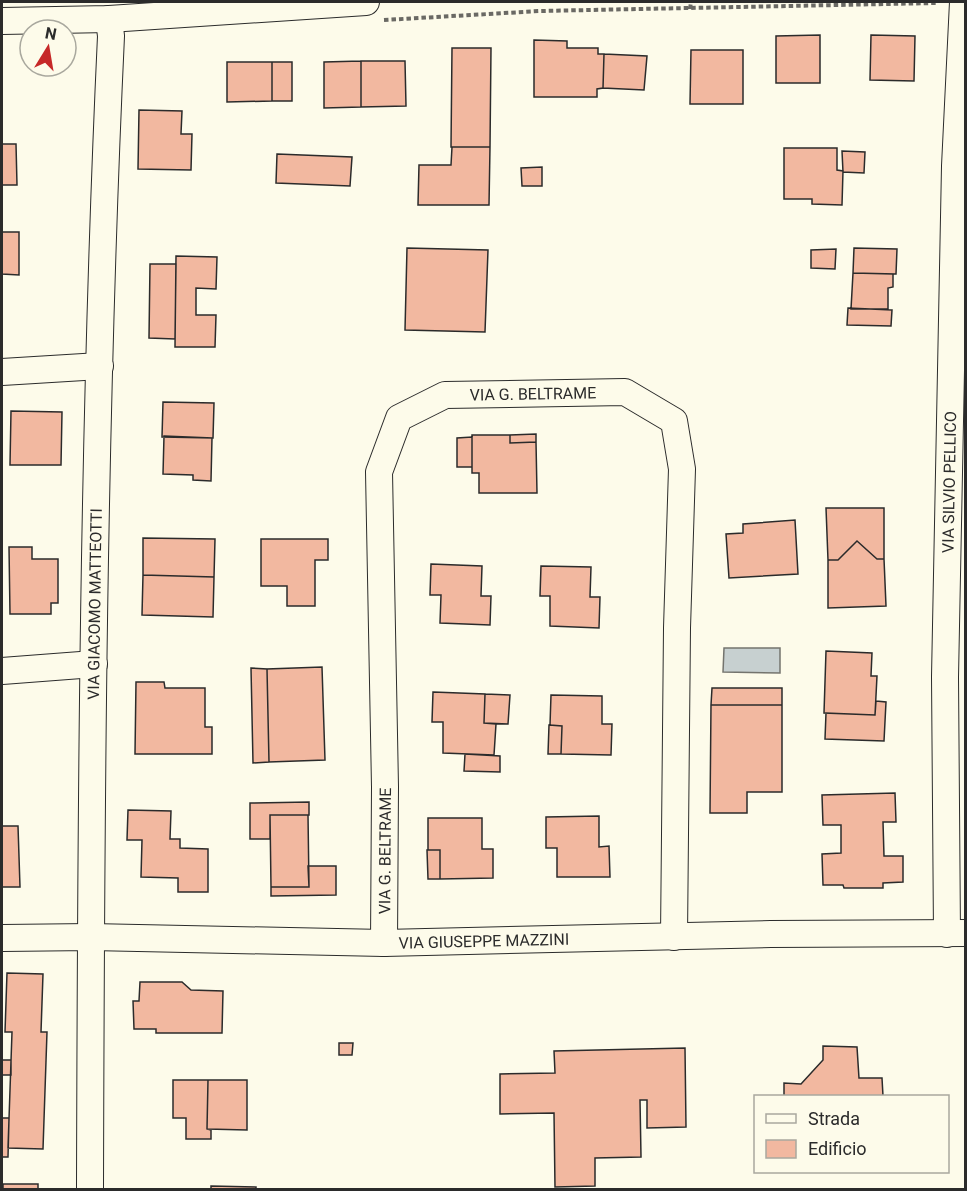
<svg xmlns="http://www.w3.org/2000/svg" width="967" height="1191" font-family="Roboto,sans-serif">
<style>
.water{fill:#c7d0d0;stroke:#74746e;stroke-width:1.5}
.building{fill:#f2b8a0;stroke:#2b2b2b;stroke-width:1.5}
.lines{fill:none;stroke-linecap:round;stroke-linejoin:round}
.street-casing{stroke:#2b2b2b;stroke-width:28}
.path{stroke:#6a6964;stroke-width:4;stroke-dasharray:4.5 3;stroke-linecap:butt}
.street{stroke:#fdfbea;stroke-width:26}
.labels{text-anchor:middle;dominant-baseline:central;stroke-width:4.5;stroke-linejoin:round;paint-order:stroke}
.street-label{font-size:16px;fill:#2b2b2b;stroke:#fdfbea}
</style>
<rect width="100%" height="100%" fill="#fdfbea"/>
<path class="water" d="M724 648H780V673L723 672Z"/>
<path class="building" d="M820 35V83H776V36Z
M871 35 915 36 914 81 870 80Z
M534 40 567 41V48H598V54H604L603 88 597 89V97H534Z
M452 48H491L490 147H451Z
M691 50H743V104H690Z
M604 54 647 56 644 90 603 88Z
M361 61H405L406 106 361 107Z
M361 61V107L324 108V62Z
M227 62H272V101L227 102Z
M272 62H292V101H272Z
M139 110 182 111 181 134H192L191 170 138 169Z
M2 144H16L17 185H2Z
M452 147H490L489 205H418L419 165H451Z
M784 148H837V170L843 171 842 205 812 204V199H784Z
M842 151 865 152 864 173 843 172Z
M277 154 352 157 350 186 276 183Z
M542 167V186H522L521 168Z
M2 232H19V275L2 274Z
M407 248 488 250 485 332 405 330Z
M854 248 897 249 896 274 853 273Z
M836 249 835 269 811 268V250Z
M176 256 217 257 216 289 196 288V315H216L215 347H175Z
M150 264H176L175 339 149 338Z
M853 273 893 274V287L888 288V309H851Z
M848 308 892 310 891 326 847 325Z
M163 402 214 403 213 438 162 437Z
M11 411 62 412 61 465H10Z
M536 434V442L510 443V435Z
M472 435H510V443L536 442 537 493H479V473H472Z
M164 436 212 438 211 481 193 480V475L163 474Z
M472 437V467H457V438Z
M826 508H884V559H877L857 541 838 560H828Z
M795 520 798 574 729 578 726 534 743 533V524Z
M143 538 215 539 214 577 143 575Z
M261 539H328V560H315V606H287V586H261Z
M857 541 877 559H884L886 606 828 608V560H838Z
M9 547H32V559H58V603H51V614H10Z
M431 564 482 566 481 596H491L490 625 440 623 441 595H430Z
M541 566 591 567 590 597H600L599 628 550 626V596H540Z
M143 575 214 577 213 617 142 615Z
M826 651 872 653 871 676H877L875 715 824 713Z
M322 667 325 760 269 762 267 669Z
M251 668 267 669 269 762 253 763Z
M136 682H164L165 688H205V727H212V754H135Z
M712 688H782V705H711Z
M433 692 485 694 484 723 496 724 494 755 443 753V722H432Z
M485 694 510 695 508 724 484 723Z
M551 695 602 696V724H612L611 755 561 754 562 726 550 725Z
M876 701 886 702 884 741 825 739 826 713 875 715Z
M711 705H782V792H747V813H710Z
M549 725 562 726 561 754H548Z
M465 754 500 756V772L464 771Z
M895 793 896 822H883L884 856H903V882L883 883V888H844L843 885H823L822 854 841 853V825H823L822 795Z
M309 802V815H270V839H250V803Z
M128 810 171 811 170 839H180V848L208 849V892H178V878L141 877 142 840H127Z
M270 815H308L309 887H271Z
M599 816V847L609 846 610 877H557V848H546V817Z
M428 818H482V849H493V878L440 879V850H428Z
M2 826H18L20 887H2Z
M427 850H440V879H428Z
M308 866H336V895L271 896V887H309Z
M7 973 43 974 41 1032H47L43 1149 8 1148 12 1032H5Z
M140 982H182L191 990 223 991 222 1033H156V1029H134L133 1001H139Z
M339 1043H353L352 1055H339Z
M823 1046 857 1047 859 1078H882L883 1096H784V1083L801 1084 823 1060Z
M685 1048 686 1127 647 1128V1100H640L641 1157 595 1158V1186L555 1187 554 1113 500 1114V1074L555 1073 554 1051Z
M2 1060H11V1075H2Z
M173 1080H208L207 1129 211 1130V1139H186V1118H173Z
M208 1080H247V1130L207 1129Z
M2 1118H9L8 1157H2Z
M3 1184H38V1190H3Z
M211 1186 256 1187V1190H211Z"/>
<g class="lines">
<g class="street-casing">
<g id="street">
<path d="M2 21 109 19 366 2"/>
<path d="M2 372 100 366"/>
<path d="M2 671 94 664"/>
<path id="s1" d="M947 934 945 677 955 166 963 2"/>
<path id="s2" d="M2 938 91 937 384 943 771 934 966 933"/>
<path id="s3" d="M384 943 385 787 379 472 399 418 445 395 625 392 674 421 682 469 677 628 674 937"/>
<path id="s4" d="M90 1190C91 805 93 420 111 36L109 19"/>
</g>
</g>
<path class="path" d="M690 9 691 2
M384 20 540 11 936 3"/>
<use href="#street" class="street"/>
</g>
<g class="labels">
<g class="street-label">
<text stroke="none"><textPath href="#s3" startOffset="668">VIA G. BELTRAME</textPath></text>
<text stroke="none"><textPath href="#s1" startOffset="452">VIA SILVIO PELLICO</textPath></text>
<text stroke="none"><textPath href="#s4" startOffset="586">VIA GIACOMO MATTEOTTI</textPath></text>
<text stroke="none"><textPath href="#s3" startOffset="92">VIA G. BELTRAME</textPath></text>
<text stroke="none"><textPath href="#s2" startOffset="482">VIA GIUSEPPE MAZZINI</textPath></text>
</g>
</g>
<rect width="967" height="1191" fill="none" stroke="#2b2b2b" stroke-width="6"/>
<rect x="754" y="1095" width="195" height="78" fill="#fdfbea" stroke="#a9a89e" stroke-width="1.5"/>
<rect x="766" y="1114" width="30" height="9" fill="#fdfbea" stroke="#a9a89e" stroke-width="1.5"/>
<text x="808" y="1125" font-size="18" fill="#2b2b2b">Strada</text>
<rect x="766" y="1140" width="30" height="18" fill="#f2b8a0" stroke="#a9a89e" stroke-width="1.5"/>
<text x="808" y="1155" font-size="18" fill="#2b2b2b">Edificio</text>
<g transform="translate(48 48) rotate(11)"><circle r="28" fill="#fdfbea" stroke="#a9a89e" stroke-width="1.5"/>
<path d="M0-4.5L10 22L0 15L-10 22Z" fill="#c62828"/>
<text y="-9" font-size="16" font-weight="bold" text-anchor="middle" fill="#2b2b2b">N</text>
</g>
</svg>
